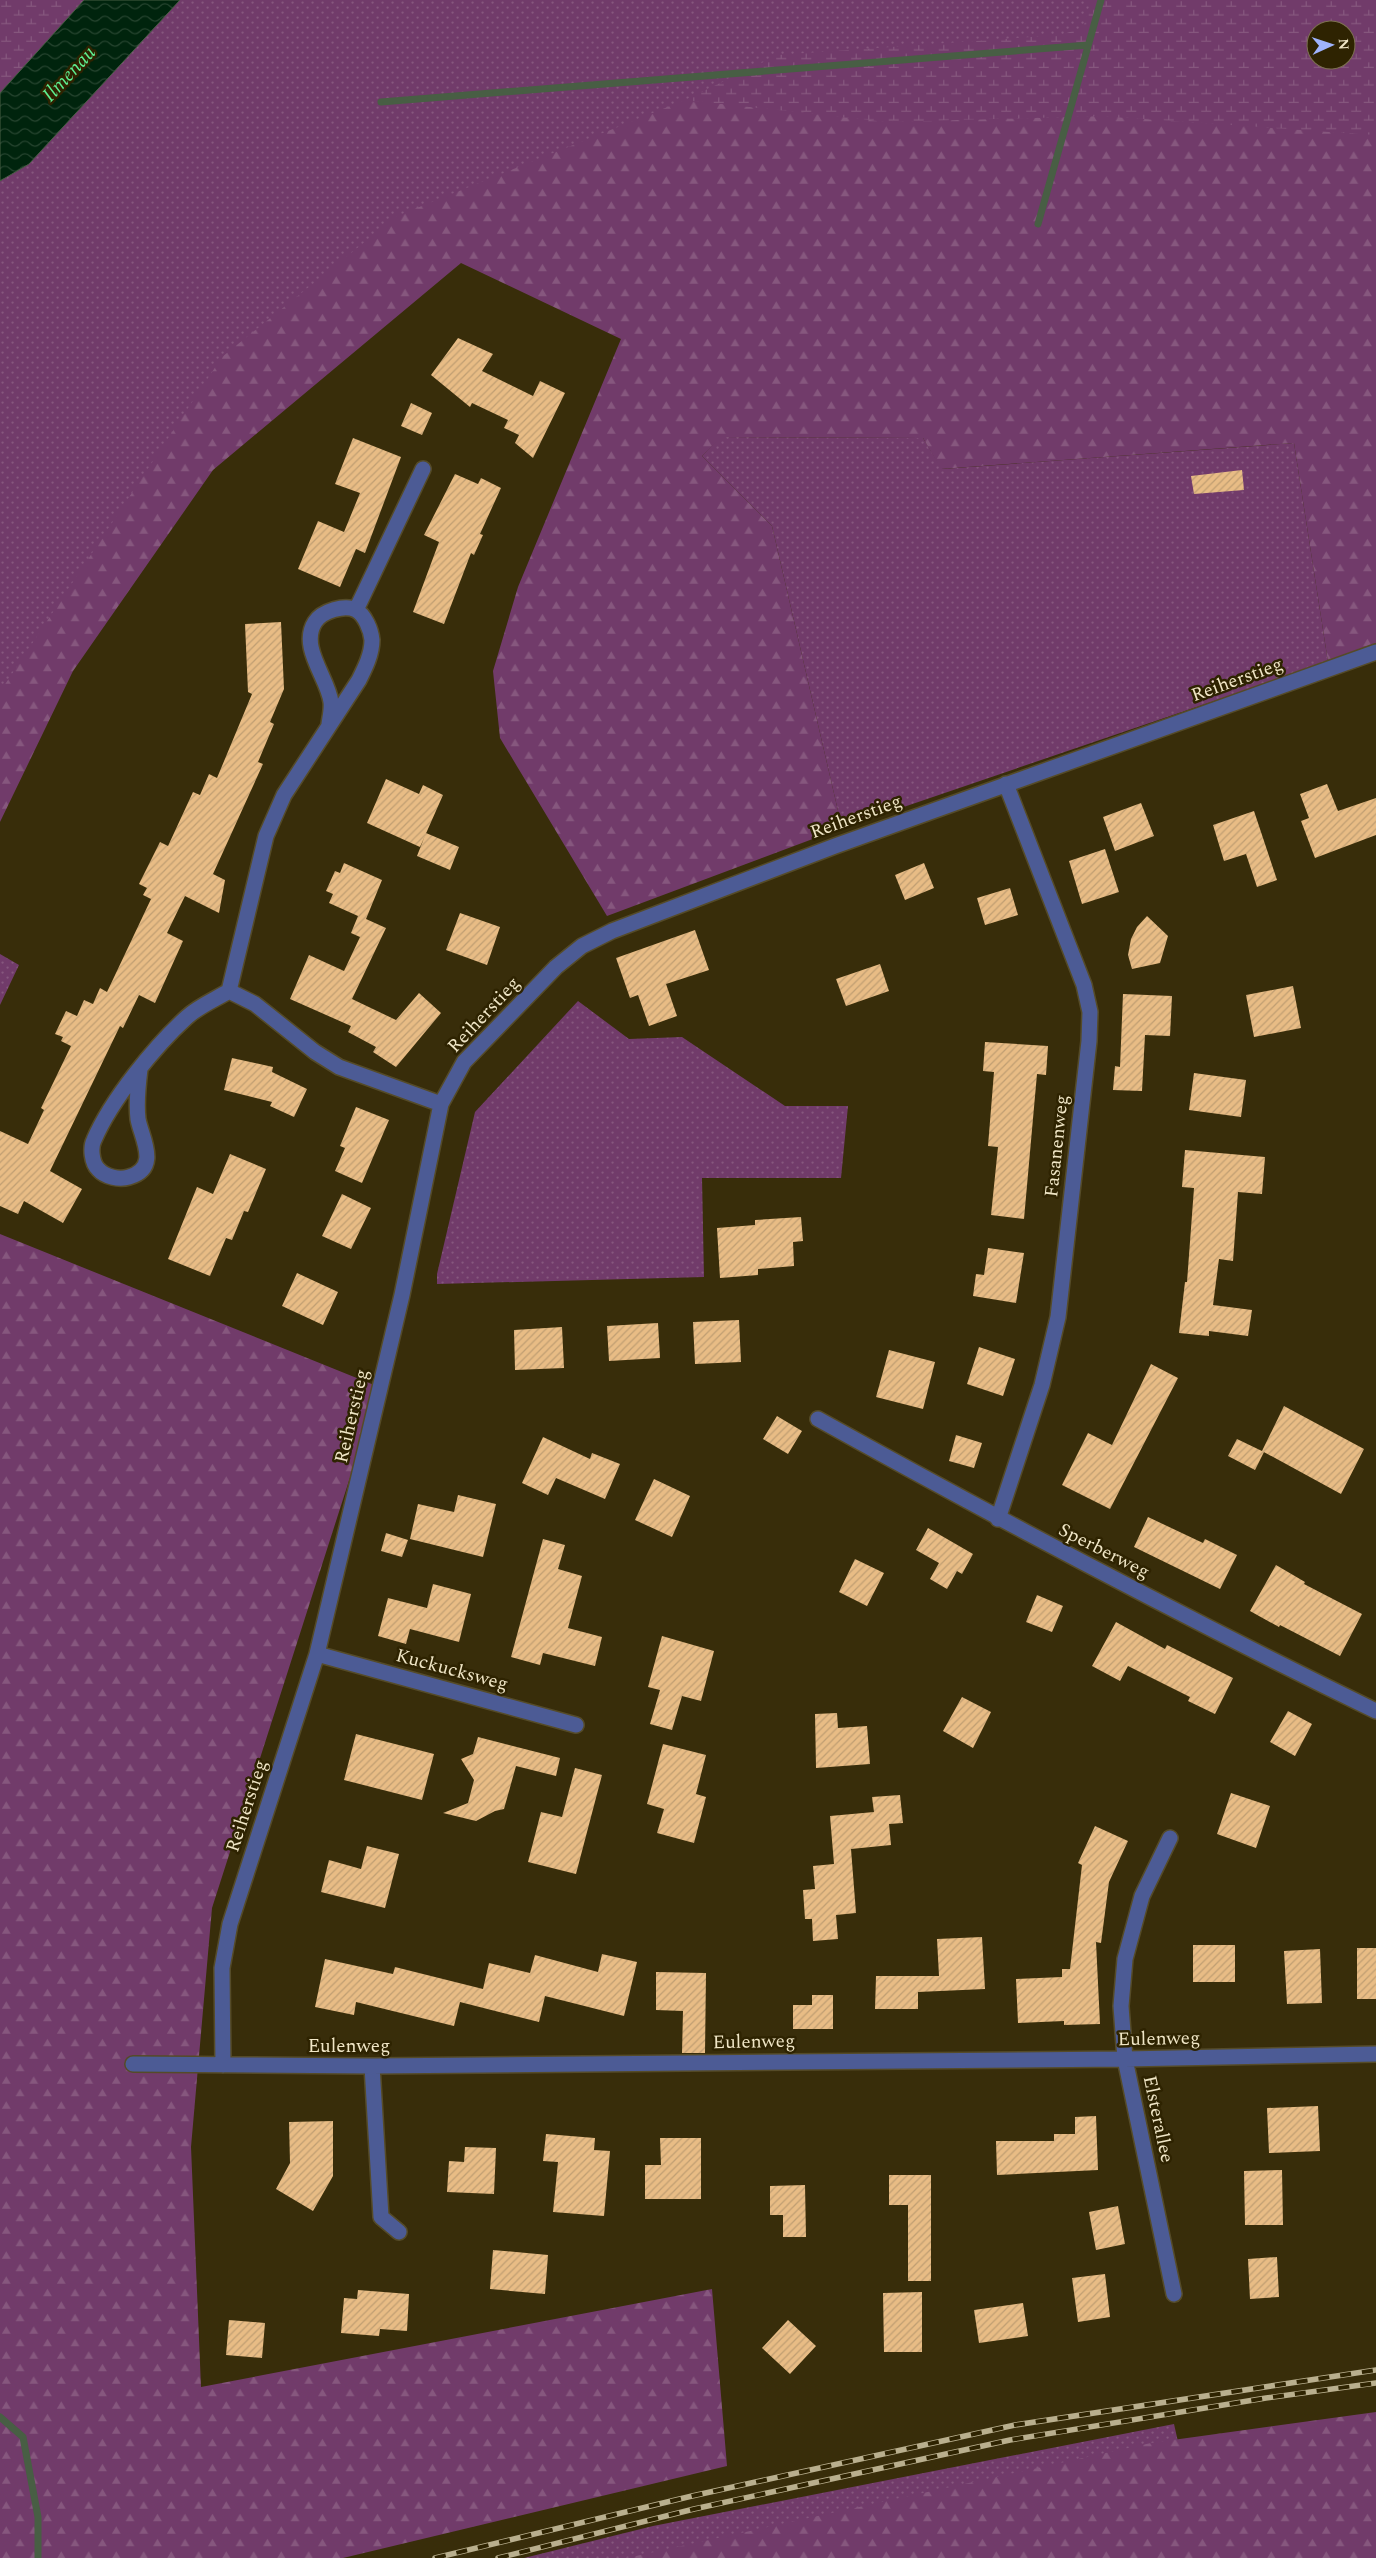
<svg xmlns="http://www.w3.org/2000/svg" width="1376" height="2558" font-family="Spectral,serif">
<style>
.grass{fill:url(#grass-dots);fill-rule:evenodd}
.forest{fill:url(#forest-firs)}
.wetland{fill:url(#wetland-marsh);fill-rule:evenodd}
.water{fill:url(#water-waves);stroke:#485e44}
.lines{fill:none;stroke-linecap:round;stroke-linejoin:round}
.stream{stroke:#485e44;stroke-width:7}
.building{fill:url(#building-hatch)}
.minor-casing{stroke:#554b28;stroke-width:18}
.minor{stroke:#4c5b95;stroke-width:15}
.rail-casing{stroke:#b9af8e;stroke-width:5.5}
.rail{stroke:#2e2301;stroke-width:4;stroke-dasharray:11;stroke-linecap:butt}
.labels{text-anchor:middle;dominant-baseline:central;stroke-width:5;stroke-linejoin:round;paint-order:stroke}
.street-label{font-size:19px;fill:#f0e6c6;stroke:#2e2301}
.water-label{font-size:20px;font-style:italic;fill:#5def90;stroke:#2e2301}
</style>
<defs>
<pattern id="grass-dots" width="8" height="8" patternUnits="userSpaceOnUse" patternTransform="scale(1.25)"><rect width="8" height="8" fill="#713b6a"/><path d="M2 2h.1M6 6h.1" fill="none" stroke="#86577e" stroke-width="1.8" stroke-linecap="round"/></pattern>
<pattern id="forest-firs" width="22" height="20" patternUnits="userSpaceOnUse" patternTransform="scale(1.25)"><rect width="22" height="20" fill="#713b6a"/><path d="M5 1l3.5 6h-7zM16 11l3.5 6h-7z" fill="#86577e"/></pattern>
<pattern id="wetland-marsh" width="20" height="14" patternUnits="userSpaceOnUse" patternTransform="scale(1.25)"><rect width="20" height="14" fill="#713b6a"/><path d="M1 5h8M5 5V1M11 12h8M15 12V8" fill="none" stroke="#86577e"/></pattern>
<pattern id="water-waves" width="16" height="10" patternUnits="userSpaceOnUse" patternTransform="scale(1.25)"><rect width="16" height="10" fill="#00240d"/><path d="M0 5q4-4 8 0t8 0" fill="none" stroke="#26442f"/></pattern>
<pattern id="building-hatch" width="6" height="6" patternUnits="userSpaceOnUse" patternTransform="scale(1.25)"><rect width="6" height="6" fill="#e8bc85"/><path d="M-1 1l2-2M0 6l6-6M5 7l2-2" fill="none" stroke="#c09e72"/></pattern>
</defs>
<rect width="100%" height="100%" fill="#382d0a"/>
<path class="grass" d="M0 0H1376V154L395 224 159 524 0 785ZM1316 30H1346V60H1316Z
M720 437 923 438 942 469 1294 443 1328 662 842 828 772 526 702 456Z
M0 954 19 965 0 1005Z
M578 1001 629 1039 682 1037 785 1106H848L841 1178H702L704 1277 437 1284V1274L475 1112Z
M1174 2424 1199 2535 1201 2558H524L653 2526Z"/>
<path class="forest" d="M685 100 888 122 1101 116 1376 135V643L1328 662 1294 443 941 469 923 438 721 437 702 456 772 526 842 828 607 916 500 738 493 671 518 587 621 339 461 263 213 470 73 671 0 822V692L222 357 397 216Z
M0 1234 379 1387 212 1908 191 2147 201 2387 712 2289 727 2466 343 2558H0Z
M1376 2412V2558H627L1151 2443Z"/>
<path class="wetland" d="M0 0H84L0 93Z
M1091 0H1376V135L1101 116 888 122 685 100 778 55 1060 35 1083 28ZM1316 30H1346V60H1316Z"/>
<path class="water" d="M84 0H180L29 164 0 181V93Z"/>
<g class="lines">
<path class="stream" d="M381 102 1088 45
M1038 224 1101 0
M0 2417 23 2437 38 2517V2558"/>
</g>
<path class="building" d="M458 338 493 354 482 371 533 396 540 381 565 393 533 458 515 443 519 435 504 428 508 420 472 403 470 407 431 375Z
M411 403 432 413 422 435 401 426Z
M353 438 401 457 365 553 356 549 340 587 298 569 318 521 344 532 360 493 335 484Z
M1242 470 1244 490 1194 494 1191 476Z
M455 474 478 484 481 478 501 488 480 534 483 535 474 555 471 553 444 624 413 612 439 542 424 535Z
M281 622 284 689 270 722 274 724 258 762 263 764 213 874 225 880 219 913 185 896 167 933 183 941 155 1003 139 995 123 1028 120 1026 50 1171 82 1189 63 1223 24 1201 18 1214 0 1206V1131L28 1144 44 1110 41 1108 71 1046 61 1041 63 1037 55 1034 66 1011 77 1016 84 1000 93 1004 100 988 107 992 151 899 143 895 147 888 139 884 160 842 168 846 193 792 200 795 209 774 217 778 252 694 248 692 245 624Z
M386 779 419 794 423 785 443 795 420 847 367 823Z
M1327 784 1338 811 1376 798V835L1315 858 1301 821 1309 818 1300 794Z
M1141 803 1154 836 1115 851 1103 817Z
M1254 811 1277 880 1257 887 1246 854 1224 861 1213 825Z
M426 833 459 847 450 870 417 856Z
M1105 849 1119 892 1082 904 1069 861Z
M344 863 382 880 366 919 386 928 352 999 396 1020 419 993 441 1013 396 1067 373 1052 376 1047 348 1032 351 1026 290 999 309 955 344 971 360 937 351 933 358 916 329 903 333 894 326 891 335 871 340 873Z
M924 863 934 888 905 900 895 875Z
M1010 888 1018 915 985 925 977 898Z
M460 913 500 927 487 965 446 950Z
M1147 916 1168 936 1160 963 1132 969 1128 955 1131 939 1137 927Z
M695 930 709 970 666 984 677 1016 649 1026 638 995 630 998 616 958Z
M880 964 889 991 846 1006 836 979Z
M1293 986 1301 1028 1254 1037 1246 995Z
M1123 994 1172 996 1170 1036 1145 1035 1142 1091 1113 1090 1115 1066 1120 1067Z
M985 1042 1048 1046 1046 1075 1037 1074 1024 1219 991 1215 998 1147 988 1146 994 1072 983 1071Z
M232 1058 273 1067 272 1072 307 1089 294 1117 270 1106 272 1102 224 1090Z
M1194 1073 1246 1080 1241 1117 1189 1110Z
M356 1107 389 1120 362 1183 335 1171 345 1148 340 1146Z
M1185 1150 1265 1157 1262 1194 1238 1192 1233 1261 1219 1259 1213 1305 1252 1310 1248 1336 1209 1331V1336L1179 1333 1185 1282H1187L1194 1188 1182 1187Z
M230 1154 266 1169 248 1212 244 1211 232 1240 226 1238 210 1276 168 1259 197 1187 213 1194Z
M342 1194 371 1208 351 1249 322 1236Z
M801 1217 803 1241 793 1242 794 1266 758 1269V1275L720 1278 717 1228 755 1225V1220Z
M988 1248 1024 1253 1016 1303 973 1296 976 1274 984 1275Z
M297 1273 338 1292 323 1325 282 1306Z
M739 1320 741 1362 695 1364 693 1322Z
M658 1323 660 1358 609 1361 607 1326Z
M562 1327 564 1368 515 1370 514 1330Z
M979 1347 1015 1359 1003 1396 967 1384Z
M889 1350 935 1362 923 1409 876 1397Z
M1151 1364 1178 1378 1110 1509 1062 1485 1088 1433 1112 1445Z
M1284 1406 1364 1449 1341 1494 1262 1451Z
M777 1416 802 1431 788 1454 763 1439Z
M956 1435 982 1443 974 1468 949 1461Z
M543 1437 590 1459 592 1453 620 1464 605 1499 556 1478 548 1495 522 1483Z
M1237 1439 1264 1452 1255 1470 1228 1456Z
M654 1479 690 1496 672 1537 635 1520Z
M458 1495 496 1504 483 1557 410 1539 418 1504 454 1512Z
M1148 1517 1203 1543 1205 1539 1237 1555 1220 1589 1134 1547Z
M928 1528 973 1554 962 1574 957 1571 947 1589 930 1579 939 1563 916 1550Z
M386 1533 408 1540 402 1557 381 1551Z
M543 1539 565 1545 558 1569 582 1576 568 1628 602 1637 595 1666 543 1653 540 1665 511 1657Z
M855 1559 884 1573 867 1606 839 1592Z
M1276 1565 1305 1582 1304 1584 1362 1614 1340 1656 1280 1625 1279 1627 1250 1611Z
M433 1584 471 1594 459 1642 410 1629 406 1644 378 1636 388 1598 427 1608Z
M1037 1595 1063 1606 1052 1632 1026 1622Z
M1116 1622 1165 1649 1167 1645 1233 1678 1215 1714 1188 1701 1190 1697 1128 1666 1120 1681 1092 1666Z
M662 1636 714 1651 701 1701 682 1696 672 1730 650 1724 660 1690 648 1687Z
M962 1697 991 1712 973 1748 943 1731Z
M1288 1711 1312 1724 1295 1756 1270 1742Z
M837 1713 838 1728 867 1726 870 1764 816 1768 815 1714Z
M356 1734 434 1754 422 1800 344 1780Z
M478 1737 560 1758 556 1776 516 1766 504 1809 495 1811 476 1821 443 1813 468 1803 474 1780 461 1759 473 1754Z
M663 1744 706 1755 696 1794 706 1797 694 1843 657 1833 664 1809 647 1804Z
M575 1768 602 1775 576 1874 528 1862 541 1812 562 1817Z
M1231 1793 1270 1806 1256 1848 1217 1834Z
M900 1795 903 1823 889 1824 891 1845 851 1849 856 1913 836 1915 838 1939 813 1941 812 1919H805L803 1890 815 1889 813 1866 834 1864 830 1816 874 1812 872 1797Z
M1095 1826 1128 1841 1109 1882 1101 1943 1096 1942 1100 2024 1064 2025V2021L1018 2023 1016 1979 1062 1977V1969H1070L1082 1865 1078 1863Z
M367 1846 399 1854 385 1908 321 1892 329 1860 361 1869Z
M982 1937 985 1989 918 1992V2009H875L876 1976H939L937 1939Z
M1193 1945H1235V1982H1193Z
M1357 1948H1376V1999H1357Z
M1320 1949 1322 2003 1287 2004 1284 1951Z
M602 1954 637 1962 624 2016 545 1996 539 2022 460 2002 454 2026 356 2002 354 2015 315 2007 325 1959 393 1974 395 1967 483 1989 489 1963 530 1973 535 1955 598 1972Z
M656 1972 706 1973 705 2053H682L683 2011 656 2010Z
M812 1995H833V2029H793V2005H812Z
M1318 2106 1320 2151 1269 2153 1267 2108Z
M1096 2116 1098 2170 997 2175 996 2141H1054V2134H1075V2117Z
M333 2121V2176L313 2211 276 2189 290 2163 289 2122Z
M546 2134 595 2138 594 2150 610 2151 604 2216 553 2212 558 2162 543 2161Z
M660 2138H701V2199H645V2165H661Z
M465 2147 496 2148 494 2194 447 2192 449 2161 464 2162Z
M1282 2170 1283 2225H1245L1244 2171Z
M889 2175H931V2281H908V2205H889Z
M805 2185 806 2237H783V2215H770V2186Z
M1118 2206 1125 2244 1096 2250 1089 2212Z
M493 2250 548 2255 545 2294 490 2289Z
M1277 2257 1279 2297 1250 2299 1248 2259Z
M1105 2274 1110 2317 1078 2322 1072 2278Z
M358 2290 409 2294 407 2331 380 2329 379 2336 341 2333 344 2298 357 2299Z
M922 2292V2352H884L883 2293Z
M1023 2303 1028 2336 979 2343 974 2310Z
M229 2320 265 2323 262 2358 226 2355Z
M788 2320 816 2346 790 2374 762 2348Z"/>
<g class="lines">
<g class="minor-casing">
<path id="minor" d="M356 610 423 469
M329 724C330 717 332 709 331 702 328 678 299 647 315 622 322 611 345 604 356 610 365 615 371 630 372 640 372 654 365 668 359 680L284 795 266 836 229 991 255 1004 315 1052 339 1067 441 1104
M140 1069C138 1085 136 1102 138 1119 141 1137 161 1168 129 1177 119 1180 105 1177 98 1169 92 1163 90 1148 94 1140 111 1100 155 1046 187 1017 199 1006 216 999 229 991
M818 1419C1002 1521 1187 1619 1376 1711
M998 1519 1042 1385 1058 1317 1089 1041 1090 1012 1084 985 1006 784
M317 1654 576 1725
M1170 1838 1142 1896 1125 1959 1121 2006 1125 2059 1174 2294
M133 2064 372 2066 1125 2059 1376 2054
M223 2065 222 1968 230 1924 317 1654 402 1295 441 1104 464 1062 556 967 582 946 612 931 835 846 1376 652
M372 2066 381 2217 399 2232"/>
</g>
<use href="#minor" class="minor"/>
<g class="rail-casing">
<path id="rail" d="M435 2558 692 2496 1015 2425 1376 2370
M498 2558 694 2509 1010 2440 1266 2398 1376 2383"/>
</g>
<use href="#rail" class="rail"/>
</g>
<g class="labels">
<g class="street-label">
<text transform="translate(1237 680) rotate(-20)">Reiherstieg</text>
<text transform="translate(856 817) rotate(-20)">Reiherstieg</text>
<text transform="translate(484 1015) rotate(-47)">Reiherstieg</text>
<text transform="translate(1057 1146) rotate(-84)">Fasanenweg</text>
<text transform="translate(352 1416) rotate(-77)">Reiherstieg</text>
<text transform="translate(1104 1551) rotate(27)">Sperberweg</text>
<text transform="translate(452 1670) rotate(15)">Kuckucksweg</text>
<text transform="translate(247 1806) rotate(-72)">Reiherstieg</text>
<text transform="translate(1159 2039) rotate(-1)">Eulenweg</text>
<text transform="translate(754 2042) rotate(-1)">Eulenweg</text>
<text x="349" y="2046">Eulenweg</text>
<text transform="translate(1158 2119) rotate(78)">Elsterallee</text>
</g>
<g class="water-label">
<text transform="translate(69 74) rotate(-47)">Ilmenau</text>
</g>
</g>
<g transform="translate(1331 45) rotate(87)"><circle r="24" fill="#2e2301" stroke="#7c7150"/>
<path d="M0-4L9 19L0 12L-9 19Z" fill="#9fb3fd"/>
<text y="-8" font-size="14" font-weight="bold" text-anchor="middle" fill="#f0e6c6">N</text>
</g>
</svg>
